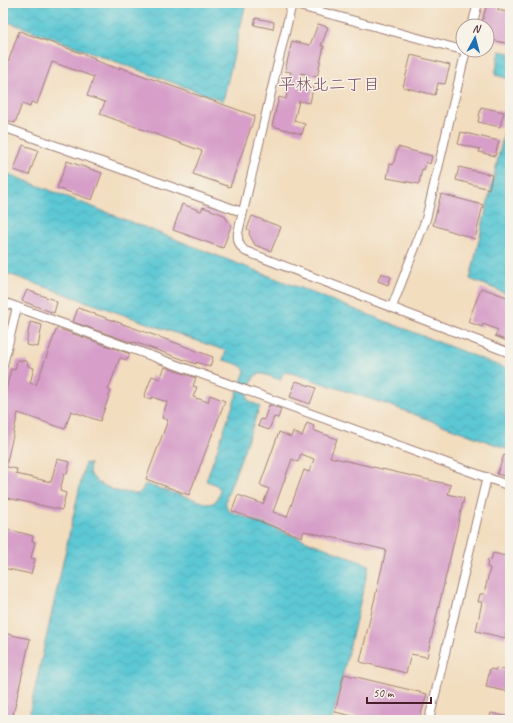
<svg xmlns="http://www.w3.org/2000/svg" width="513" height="723" font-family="Caveat,'Klee One',sans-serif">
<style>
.water{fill:url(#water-waves);stroke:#537480}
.building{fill:#d69ec8;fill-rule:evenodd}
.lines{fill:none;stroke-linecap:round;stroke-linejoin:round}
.minor-casing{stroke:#9e7e75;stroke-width:10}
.minor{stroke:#fff;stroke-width:8}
.labels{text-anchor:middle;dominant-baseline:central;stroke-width:3;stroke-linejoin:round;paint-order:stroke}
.neighbourhood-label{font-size:17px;fill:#7b4b62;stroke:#f7f3e8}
</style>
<defs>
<pattern id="water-waves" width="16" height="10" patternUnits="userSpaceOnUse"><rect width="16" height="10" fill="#5cc8d4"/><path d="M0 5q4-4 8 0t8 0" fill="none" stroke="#52abb6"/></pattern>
</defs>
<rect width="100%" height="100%" fill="#f7f3e8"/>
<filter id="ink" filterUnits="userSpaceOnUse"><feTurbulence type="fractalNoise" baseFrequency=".025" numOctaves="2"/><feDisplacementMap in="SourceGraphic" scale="8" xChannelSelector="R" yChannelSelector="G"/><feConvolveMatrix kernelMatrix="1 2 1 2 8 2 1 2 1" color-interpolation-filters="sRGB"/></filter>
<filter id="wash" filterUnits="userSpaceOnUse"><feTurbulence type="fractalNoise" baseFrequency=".012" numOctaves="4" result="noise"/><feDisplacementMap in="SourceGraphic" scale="16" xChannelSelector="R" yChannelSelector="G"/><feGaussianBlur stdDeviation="0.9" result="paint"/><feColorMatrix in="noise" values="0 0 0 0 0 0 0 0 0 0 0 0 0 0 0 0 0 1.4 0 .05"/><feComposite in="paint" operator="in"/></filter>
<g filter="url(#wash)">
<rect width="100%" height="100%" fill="#f2ddbf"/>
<path class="water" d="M3 3H246L223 101 3 20Z
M500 51 510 53V79L495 75Z
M510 107V295L470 279Z
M3 172 510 370V450L400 409 295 374 285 372 282 375 280 380C254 370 256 370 247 396V398L250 402 260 406 227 496C225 502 225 506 229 511L369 565 332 720H28L85 463 90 464 89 473 98 483 116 491 138 494 142 490 145 484 209 504 215 502 220 493V489L215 484 206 481 245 371C242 364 231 362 223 360L226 351 3 272Z"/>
<g id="blocks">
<path class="building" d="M487 3H500L498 10 510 13V44L487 39V26H481Z
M256 18 274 22 273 29 254 25Z
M318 24 328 27 321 46H324L317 77 301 73 298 86 313 88 310 103 299 101 294 121 305 124 302 134 272 126 279 97 286 99 291 72 285 71 292 41 310 45Z
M19 31 95 58 94 60 119 69V67L255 116 230 187 193 174 202 151 100 114 105 102 87 96 94 77 52 62 37 104 31 102 30 107 22 104 15 123 3 119V77Z
M411 55 450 65 445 84 438 83 435 95 403 87Z
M481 107 504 112 500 127 478 122Z
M461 132 499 141 495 156 479 152 480 149 458 144Z
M23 145 38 150 29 175 14 170Z
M398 147 432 156 430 164 426 162 424 170 422 169 419 184 387 178 390 164 393 165Z
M67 161 102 173 92 200 57 188Z
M459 167 492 175 489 189 456 180Z
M441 194 483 205 475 239 433 225Z
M182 204 201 211 203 207 224 215 231 226 223 248 173 230Z
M252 216 281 227 271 251 255 245 249 234 250 231 247 229Z
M381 273 391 277 388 285 378 281Z
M481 288 507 297V298L510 299V342L495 336 498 330 483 324 482 327 468 322Z
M27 290 54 300 53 301 57 302 54 313 22 301Z
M78 308 176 343 213 357 210 367 196 362V364L134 342 133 343 73 322Z
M30 322 42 325 38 347 26 345Z
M57 328 130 354 127 360 120 358 108 390 111 391 100 421 71 411 65 429 18 413 6 466H3V403L11 369 15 370 17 360 27 361 28 366 34 368 30 383 36 385Z
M165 367 196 378 193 386 197 387 193 397 208 402 210 395 225 401 189 495 146 479 168 420 162 418 167 402 152 397 151 399 144 397 152 376 160 379Z
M296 381 316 388 310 404 290 397Z
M269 405 281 409 278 418 274 417 269 430 258 426 261 419 264 420Z
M307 423 314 426 313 430 337 439 330 457 451 485 448 494 464 498 427 657 411 654 406 673 360 662 386 550 304 531 302 537 232 511 238 495 263 504 269 489 260 485 279 432 291 437 293 432 302 436ZM301 454 314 459 309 472 304 470 287 517 273 512 292 459 298 462Z
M504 455 510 457V478L497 474Z
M57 459 70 462 67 474H64L60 491 66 493 62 510 3 497V466L17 469 16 474 51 482Z
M3 528 33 536 32 541 35 542 31 558 35 559 31 574 3 568Z
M493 553 510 557V615L505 638 476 631 482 602H478L480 594H484L490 568 487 567 488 559 491 560Z
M3 633 30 639 12 720H3Z
M496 668 510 671V692L486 687 490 669 496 670Z
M344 674 427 694 419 720H370L335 712Z
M491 713 510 717V720H489Z"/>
</g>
</g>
<g filter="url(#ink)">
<use href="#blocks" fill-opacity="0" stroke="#9e7e75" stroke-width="1"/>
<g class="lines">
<g class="minor-casing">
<path id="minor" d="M292 3 238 233C237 240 239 246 245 251L510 353
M292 4 466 51
M472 26 478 3
M3 127 242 212
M3 302 510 486
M392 307 426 219 466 50
M3 365 17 307
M429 720 487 477"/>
</g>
<use href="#minor" class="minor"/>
</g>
</g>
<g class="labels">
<g class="neighbourhood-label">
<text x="329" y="84">平林北二丁目</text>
</g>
</g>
<rect width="513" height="723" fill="none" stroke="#f7f3e8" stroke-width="16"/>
<g transform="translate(475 38) rotate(7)"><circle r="19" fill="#f7f3e8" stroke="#b29e9c"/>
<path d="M0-3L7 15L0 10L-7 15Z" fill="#1f6fb2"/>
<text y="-6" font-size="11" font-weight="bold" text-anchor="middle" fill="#4a1f2b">N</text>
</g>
<path d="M367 697v6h64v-6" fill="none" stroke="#4a1f2b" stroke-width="2"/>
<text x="373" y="697" font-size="12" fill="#4a1f2b" stroke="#f7f3e8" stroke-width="3" paint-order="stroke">50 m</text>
</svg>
